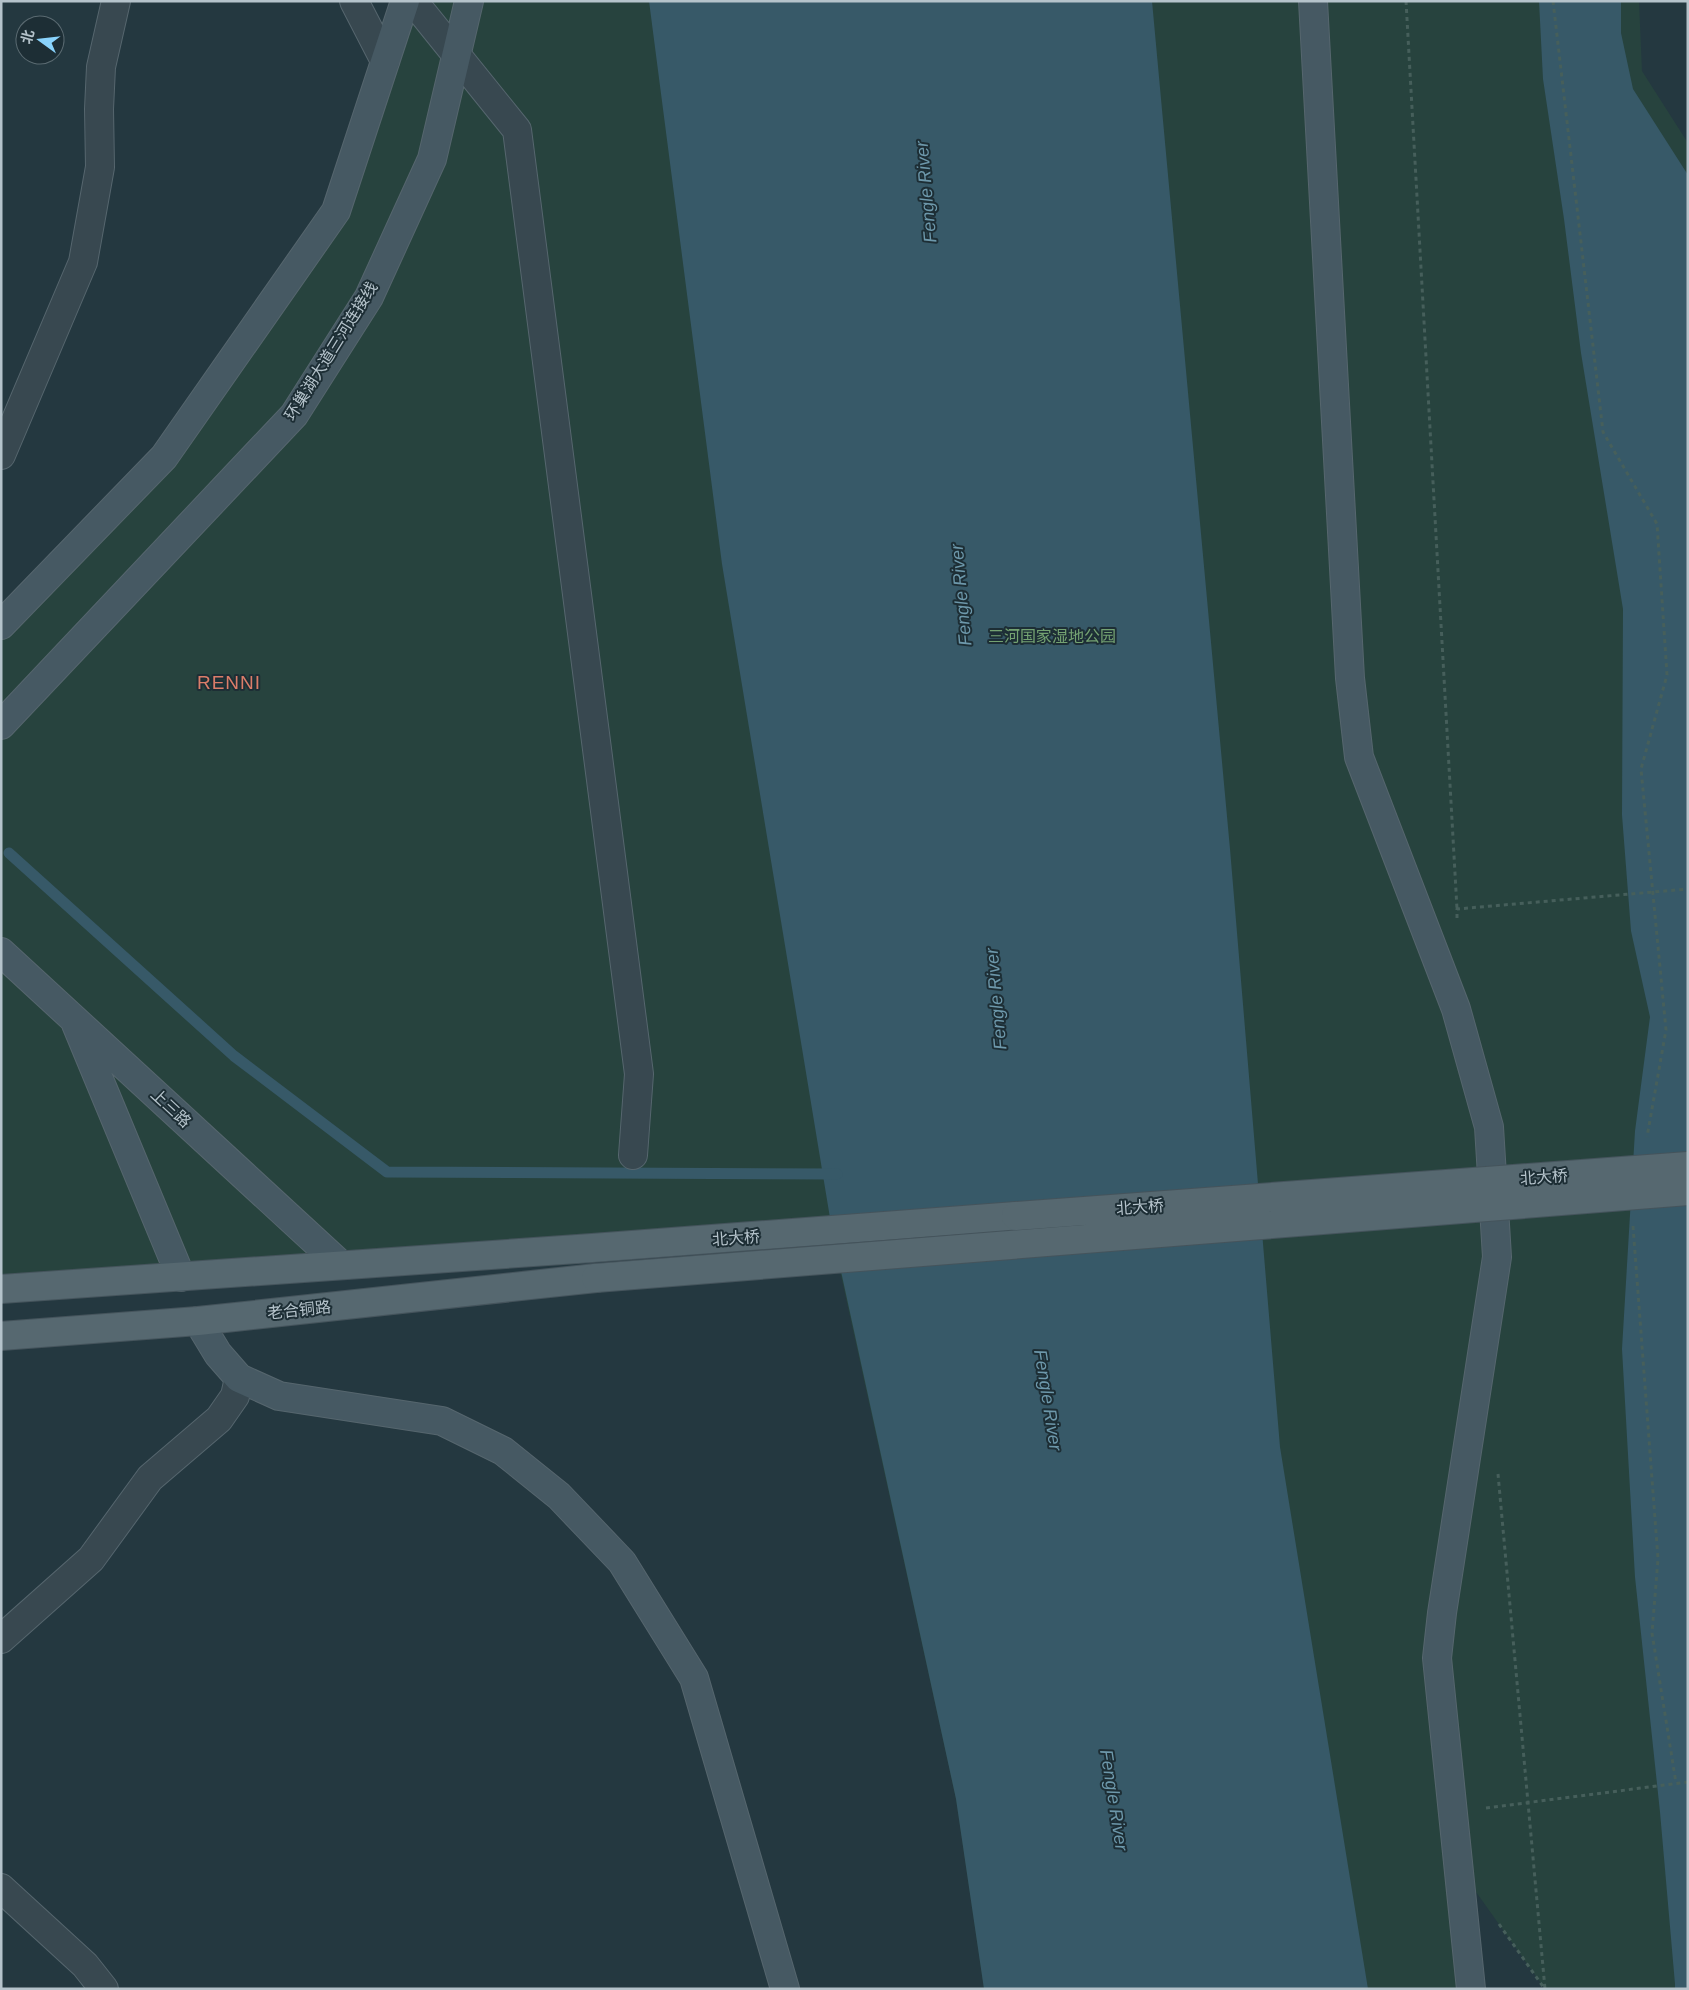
<svg xmlns="http://www.w3.org/2000/svg" width="1689" height="1990" font-family="Helvetica,'Noto Sans SC',sans-serif">
<style>
.green{fill:#27433e}
.water{fill:#375968}
.lines{fill:none;stroke-linecap:round;stroke-linejoin:round}
.stream{stroke:#375968;stroke-width:11}
.street-casing{stroke:#56666e;stroke-width:30}
.secondary-casing{stroke:#56666e;stroke-width:30}
.primary-casing{stroke:#45545c;stroke-width:30}
.path{stroke:#465f5b;stroke-width:3;stroke-dasharray:4 4;stroke-linecap:butt}
.street{stroke:#384850;stroke-width:28}
.secondary{stroke:#465963;stroke-width:28}
.primary{stroke:#566870;stroke-width:28}
.primary-bridge-casing{stroke:#45545c;stroke-width:30;stroke-linecap:butt}
.path-bridge{stroke:#465f5b;stroke-width:3;stroke-dasharray:4 4;stroke-linecap:butt}
.primary-bridge{stroke:#566870;stroke-width:28}
.labels{text-anchor:middle;dominant-baseline:central;stroke-width:4;stroke-linejoin:round;paint-order:stroke}
.street-label{font-size:16px;fill:#b5c3cb;stroke:#1d2e35}
.park-label{font-size:16px;fill:#74a272;stroke:#1d2e35}
.water-label{font-size:18px;font-style:italic;fill:#6d98ab;stroke:#1d2e35}
.quarter-label{font-size:19px;letter-spacing:1px;fill:#db7d69;stroke:#1d2e35}
</style>
<rect width="100%" height="100%" fill="#243840"/>
<path class="green" d="M405 1H1639L1642 71 1688 143V1989H1545L1459 1868 1471 1989H984L956 1799 831 1230 1 1289V625L164 457 336 211Z"/>
<path class="water" d="M649 1H1152L1230 849 1280 1447 1368 1989H984L956 1799 832 1230 722 564Z
M1539 1H1621V33L1633 89 1688 175V1989H1675V1984L1660 1812 1635 1577 1622 1349 1635 1131 1650 1017 1631 931 1622 815 1623 609 1581 353 1564 219 1543 79Z"/>
<g class="lines">
<path class="stream" d="M9 853 234 1056 387 1172 837 1174"/>
<g class="street-casing">
<path id="street" d="M354 1 385 61
M413 1 517 130 639 1074 633 1155
M1 455 83 262 100 167 99 109 101 67 116 1
M1 1639 91 1559 150 1478 219 1419 235 1396 239 1378
M1 1888 85 1965 104 1989"/>
</g>
<g class="secondary-casing">
<path id="secondary" d="M1313 1 1350 678 1359 757 1456 1009 1489 1127 1497 1257 1442 1613 1437 1658 1471 1989
M1 625 164 457 336 211 405 1
M1 725 294 415 369 297 432 159 469 1
M1 952 341 1265
M76 1024 181 1277
M198 1321 218 1354 239 1378 279 1396 442 1421 503 1451 559 1496 622 1562 694 1678 785 1989"/>
</g>
<g class="primary-casing">
<path id="primary" d="M1 1289 592 1248 1016 1216
M1 1336 198 1321 596 1278"/>
</g>
<path class="path" d="M1406 1 1457 909
M1457 918V909L1688 889
M1498 1474 1545 1989
M1486 1808 1688 1782
M1499 1924 1544 1988"/>
<use href="#street" class="street"/>
<use href="#secondary" class="secondary"/>
<use href="#primary" class="primary"/>
<g class="primary-bridge-casing">
<path id="primary-bridge" d="M1016 1216 1688 1166
M596 1278 1688 1191"/>
</g>
<path class="path-bridge" d="M1553 1 1603 432 1657 524 1667 675 1641 769 1666 1030 1647 1137
M1633 1226 1658 1559 1652 1633 1676 1783"/>
<use href="#primary-bridge" class="primary-bridge"/>
</g>
<g class="labels">
<g class="street-label">
<text transform="translate(331 351) rotate(-58)">环巢湖大道三河连接线</text>
<text transform="translate(171 1108) rotate(43)">上三路</text>
<text transform="translate(1544 1177) rotate(-4)">北大桥</text>
<text transform="translate(1140 1207) rotate(-4)">北大桥</text>
<text transform="translate(736 1238) rotate(-4)">北大桥</text>
<text transform="translate(299 1310) rotate(-6)">老合铜路</text>
</g>
<g class="park-label">
<text x="1052" y="636">三河国家湿地公园</text>
</g>
<g class="water-label">
<text transform="translate(926 192) rotate(-95)">Fengle River</text>
<text transform="translate(961 595) rotate(-95)">Fengle River</text>
<text transform="translate(996 999) rotate(-95)">Fengle River</text>
<text transform="translate(1048 1400) rotate(81)">Fengle River</text>
<text transform="translate(1114 1800) rotate(81)">Fengle River</text>
</g>
<g class="quarter-label">
<text x="229" y="682">RENNI</text>
</g>
</g>
<rect width="1689" height="1990" fill="none" stroke="#b5c3cb" stroke-width="5"/>
<g transform="translate(40 40) rotate(285)"><circle r="24" fill="#1d2e35" stroke="#5a6a71"/>
<path d="M0-4L9 19L0 12L-9 19Z" fill="#89d3fc"/>
<text y="-8" font-size="14" font-weight="bold" text-anchor="middle" fill="#b5c3cb">北</text>
</g>
</svg>
